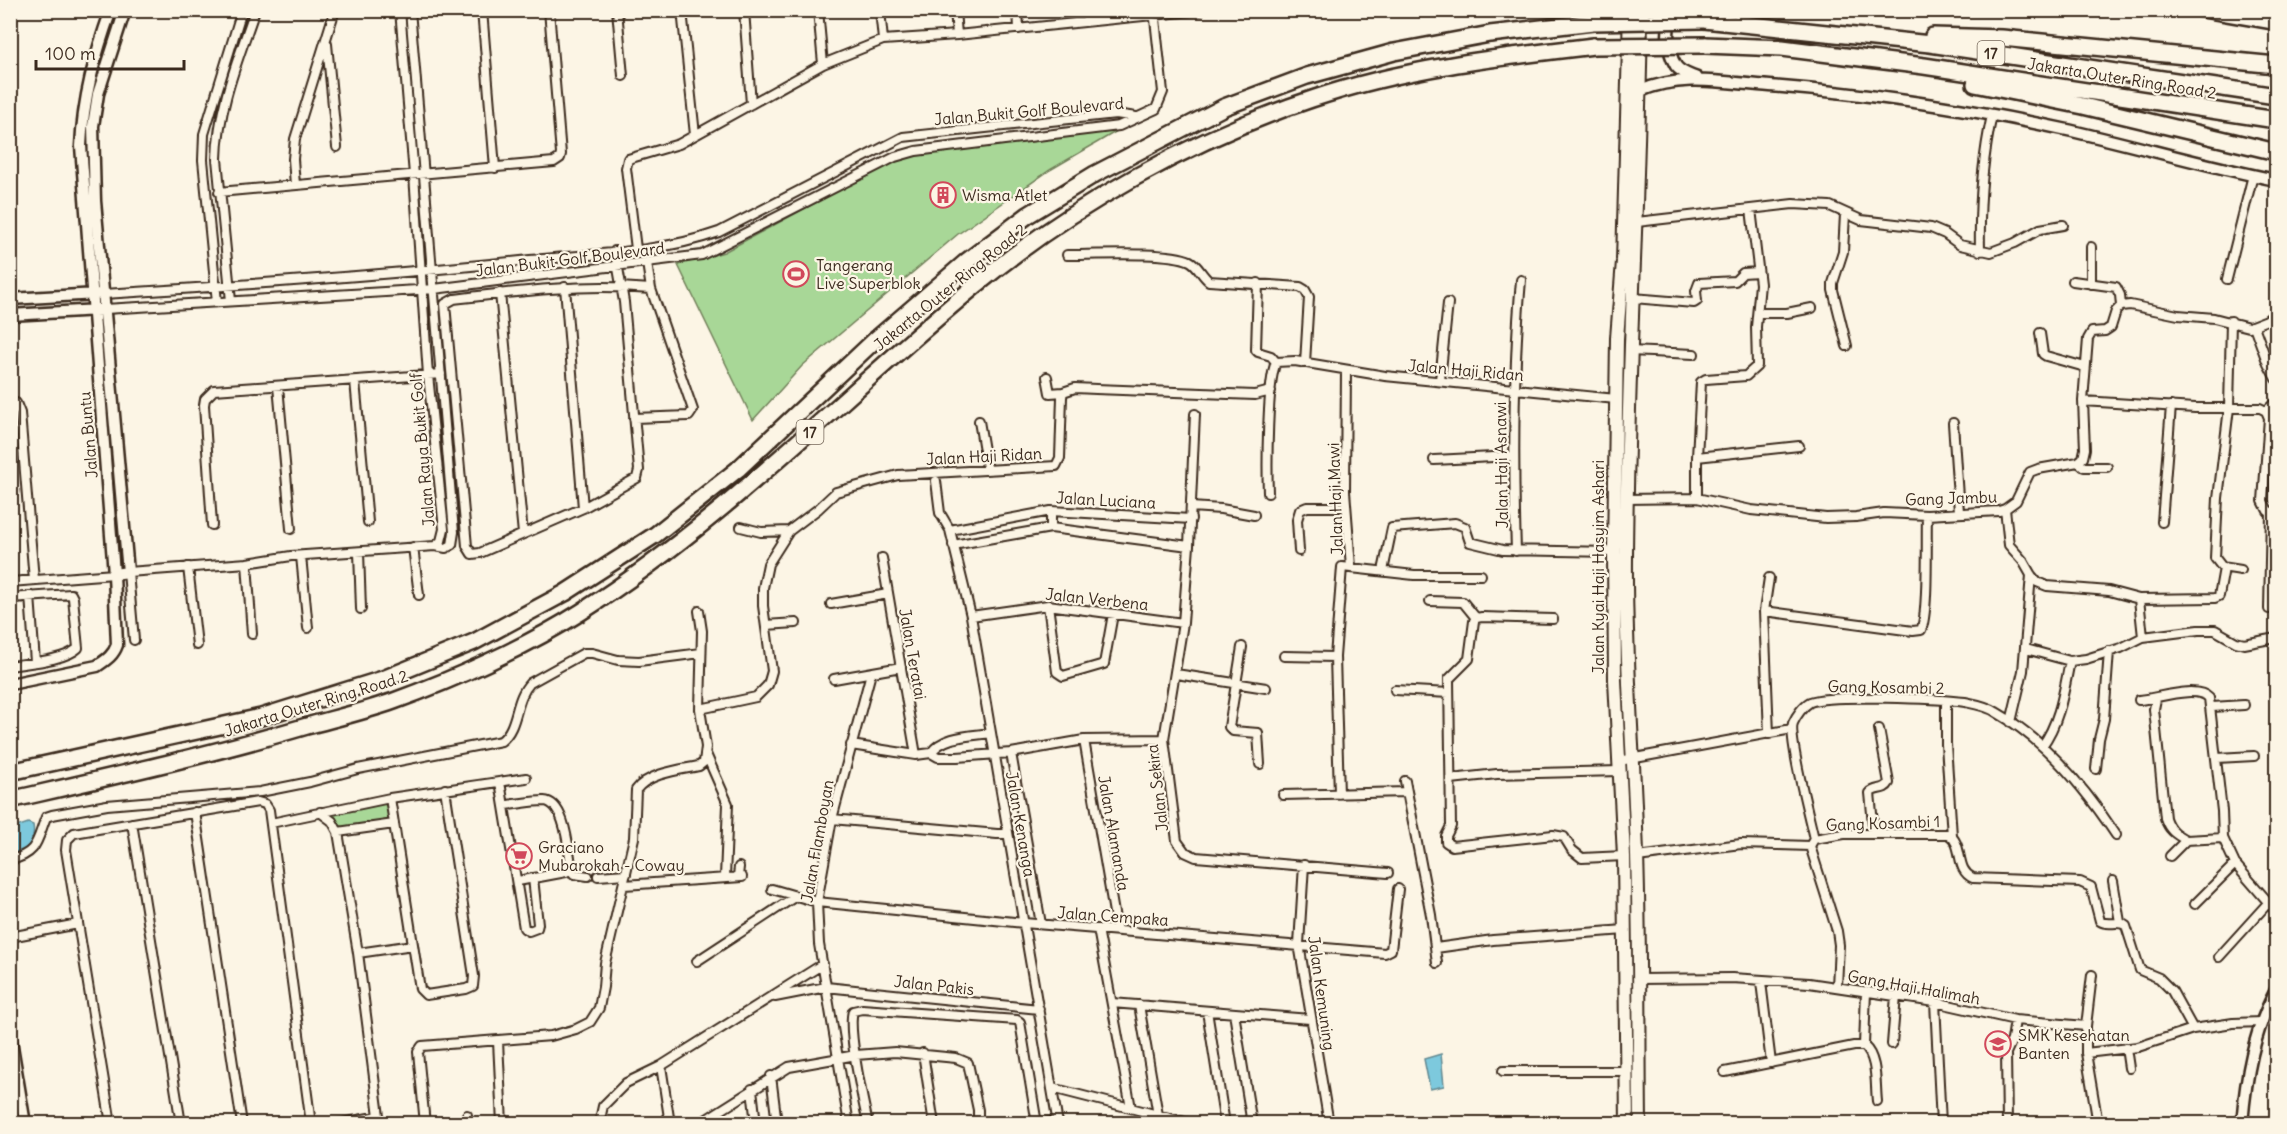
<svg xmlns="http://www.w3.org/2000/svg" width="2287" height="1134" font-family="Delius,sans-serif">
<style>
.green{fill:#a8d797;stroke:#72805a;stroke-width:1.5}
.water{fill:#7dc9dd;stroke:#638991;stroke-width:1.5}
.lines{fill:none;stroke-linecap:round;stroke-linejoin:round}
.minor-casing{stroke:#3b2a1e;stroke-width:12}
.tertiary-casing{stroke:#3b2a1e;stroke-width:15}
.secondary-casing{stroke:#3b2a1e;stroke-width:15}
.primary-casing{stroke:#3b2a1e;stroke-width:16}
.motorway-casing{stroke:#3b2a1e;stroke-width:20}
.minor{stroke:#fcf5e5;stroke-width:8}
.tertiary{stroke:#fcf5e5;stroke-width:10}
.secondary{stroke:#fcf5e5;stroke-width:10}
.primary{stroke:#fcf5e5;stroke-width:12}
.motorway{stroke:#fcf5e5;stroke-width:15}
.motorway-bridge-casing{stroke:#3b2a1e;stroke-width:20;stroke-linecap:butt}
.motorway-bridge{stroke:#fcf5e5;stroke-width:15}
.labels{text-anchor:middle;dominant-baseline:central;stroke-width:4.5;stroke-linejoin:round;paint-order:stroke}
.shield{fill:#fcf5e5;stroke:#75675a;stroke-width:1.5}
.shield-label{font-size:15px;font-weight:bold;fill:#3b2a1e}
.street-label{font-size:16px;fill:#3b2a1e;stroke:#fcf5e5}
.poi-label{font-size:16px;fill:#3b2a1e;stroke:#fcf5e5;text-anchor:start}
</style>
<rect width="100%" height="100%" fill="#fcf5e5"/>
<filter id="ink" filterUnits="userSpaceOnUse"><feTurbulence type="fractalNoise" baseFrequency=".0167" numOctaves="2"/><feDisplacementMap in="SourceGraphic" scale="12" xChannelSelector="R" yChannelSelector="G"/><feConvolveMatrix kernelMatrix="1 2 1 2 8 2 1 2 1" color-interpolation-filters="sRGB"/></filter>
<g filter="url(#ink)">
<path class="green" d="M1117 131 1050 170 958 234 802 366 753 420 678 265 724 252 889 163 924 150Z
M389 801 391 821 341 828 329 814Z"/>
<path class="water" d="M28 823 33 825C36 843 27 850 11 853V829Z
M1441 1054 1444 1086 1430 1089 1424 1059Z"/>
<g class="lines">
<g class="minor-casing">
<path id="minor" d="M400 10 414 175 428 375 444 529 441 541 435 546
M482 10 495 168
M617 10 623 76
M682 10 695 135
M744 10 751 104
M818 10 823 64
M880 10 883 40
M955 10 957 35
M1018 10 1019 29
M1086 10 1087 22
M327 44 337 147
M295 185 293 159 295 139 335 10
M219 192 554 162 560 158 561 154 549 10
M1845 214 1843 252 1833 283V290L1847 346
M1637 222 1793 204 1830 206 1861 220 1931 228 1945 234 1960 245 1991 252 2015 243 2040 229 2063 225
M2091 247V284
M636 249 626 168 628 159 679 144 823 64 883 40 957 35 1202 10
M615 251 624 302 639 470 637 478 583 508 480 553 472 554 467 546 445 304 454 299C520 291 584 283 651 289
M1980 251C1979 204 1982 161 1992 115
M1067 255C1094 255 1169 251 1190 261 1198 265 1202 276 1209 281L1300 287 1305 290 1309 297 1305 363
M2227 279 2253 175
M2073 281 2116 287 2120 295 2121 306
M1258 283 1256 350 1258 352 1271 356 1276 362
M565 287 583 508
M500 293 523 534
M104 294C246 285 389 275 530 260 592 254 660 253 719 232L903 137 1116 114 1136 117
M1633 298 1694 303 1697 301 1696 291 1699 283 1735 281 1743 273 1758 272
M231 301 217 159C218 107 238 60 255 10
M217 302 203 160 204 134 242 10
M105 309 434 289 702 255 895 157 916 151 1119 126 1156 109 1163 92 1154 10
M1758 313H1787L1812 308
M2231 321 2229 408 2218 498 2215 558 2222 567 2241 570
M2254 326 2268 364 2276 379
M2040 333 2043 354 2046 356 2085 367
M1630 351 1694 354
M1276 362 1295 361 1385 376 1616 399
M1346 371 1345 491 1351 567
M1047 377 1050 393 1063 392
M1440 380 1448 303
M355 381 368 522
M278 386 291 529
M2083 401 2195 408H2260L2266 411
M10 402 16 403 20 413 34 580
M2266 411 2269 418 2263 501 2268 511 2276 513
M2266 411 2276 402
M1195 414 1189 546 1183 623 1164 739 1177 841 1185 852 1196 857 1388 873
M634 418 689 416 693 410 651 289 647 263
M979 421 987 468
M1953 423 1959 512
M1697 457 1701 382 1706 379 1746 376 1757 366 1756 327 1760 284 1751 209
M1434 460 1513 456
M2078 462 2084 467H2107
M936 481 940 513 950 530 971 616 1058 1124
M1268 493C1267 468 1267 382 1276 362
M1697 498V457L1799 446
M1626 499 1697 498 1751 510 1826 518 1856 517 1884 513 1927 515 1999 511 2005 509 2016 501 2030 472 2038 469 2078 462 2083 458 2085 449 2083 401 2088 339 2092 332 2105 331 2111 327 2116 311 2121 306 2130 305 2178 315 2214 318 2249 327 2267 320 2276 313
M1191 507 1221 509 1254 515
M2005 509 2009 545 2023 561 2031 575 2037 582 2047 586 2109 591 2139 599 2215 598 2219 596 2224 568
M2162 522 2171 406
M212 525 204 405 205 399 214 390 441 374
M741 527 761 532 789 531
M1051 528V511
M950 530 1051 511 1191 519
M953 545 1051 528 1189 546
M413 547 419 595
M1299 551 1297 520 1300 510 1307 507H1346
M1516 551C1513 460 1513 371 1521 280
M359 552 361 609
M301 556 308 628
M882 558 916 755
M247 563 252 634
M188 567 197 645
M1383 571 1392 528 1455 523 1465 527 1470 542 1503 550 1614 552
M1769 578 1764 611 1769 734
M10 582 114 574
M30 596 35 662
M10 598 71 594 73 598 78 648C66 660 28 663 10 666
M2139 599 2143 637
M1430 601 1463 602 1476 618
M831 604 888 594
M1048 605 1057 672 1063 676 1104 664 1113 614
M2269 609 2271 512
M699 611 702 631 700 709 756 697 768 685 772 671 763 606V588L768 564 789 531 818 509 836 492 898 475 1056 466 1060 458 1062 397 1063 392 1075 388 1096 389 1255 395 1271 391
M1764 611 1913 631 1921 630C1929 614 1926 537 1927 515
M971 616 1048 605 1183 623
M1553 619 1482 617 1476 618 1474 621 1469 659 1449 679 1451 826 1446 836V842L1452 846 1553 835 1564 837 1572 850 1582 858 1624 856
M766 625 796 623
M134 640 128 572 247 563 291 556 435 546 446 548 452 545 454 532 410 10
M1242 647 1229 727 1233 731 1258 733 1260 764
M2026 649 2070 661 2086 659 2121 648 2143 637 2198 630H2215L2236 642 2244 644 2276 638
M1284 656 1335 657
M1176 674 1266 688
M834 679 901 667
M1395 690 1449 693
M2156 699 2154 709 2165 818C2169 830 2175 834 2186 840
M2139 700C2156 699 2196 684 2209 698L2222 811 2223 838 2235 864 2276 911
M1946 701V744L1952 836
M2212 707 2244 705
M2011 722 2023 671 2031 575
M1084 740 1117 930
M851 745 916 755 931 753 938 757H957L1011 753 1084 740 1164 739
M2042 746C2060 722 2064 690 2070 661
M931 753C943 735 972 736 991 733
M1011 753 1041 924
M706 754 728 804 725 877
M2217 758 2254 756
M1619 761 1792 729
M2096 769 2099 739 2104 719 2109 651
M1451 779 1497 774 1620 771
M1405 781 1431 915 1437 963
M500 782 524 928 529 931 537 928 538 924 533 878
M1339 794 1335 657 1342 567 1414 575H1481
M1283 795 1407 792
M390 798 420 989 426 995 466 989 473 986 474 976 445 789
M506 805C518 804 532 801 544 801 565 802 568 847 571 864L570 869 566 872 518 881
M195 812 242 1124
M320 812 332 821 338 832 358 953 379 1116 382 1124
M832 819 997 834H1008
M132 823 181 1124
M271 823 390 798 526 778
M338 832 394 824
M1874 834 1870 793C1875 787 1885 791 1889 783L1879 729
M1814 839C1810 820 1788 737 1793 723 1796 716 1803 706 1810 702 1830 694 1940 699 1965 702 1975 704 1987 706 1996 712 2045 740 2085 788 2116 835
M1810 846 1837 931 1839 945 1837 987
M2170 856 2186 840 2223 838
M1637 857 1741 844 1810 846 1814 839 1844 834H1948C1965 844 1954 870 1973 878L2080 882 2091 887 2100 921C2109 927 2118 919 2126 926L2140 970 2159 978 2172 991 2193 1029
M10 860C38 854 37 840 46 817L52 815 107 805 260 792 310 782 358 769 501 741C519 727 514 700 530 683L584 653H592L618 660 639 661 701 653
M1304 865 1299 944 1329 1124
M570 869 574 874 588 876
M598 876 626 874
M738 876 739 867
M2113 881 2120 922
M624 885 742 877
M772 889 817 902 1024 923 1385 953 1391 950 1398 889
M2195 904 2235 864
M1098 929 1131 1108
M10 937 78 924
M1436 948 1493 940 1625 930
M358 953 413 945
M2219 957 2268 903
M697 961 796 896
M1638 979 1732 978 1809 983 1935 1002 2015 1020 2086 1026V1053L2098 1124
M1761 982 1771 1063
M775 997 826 987 1039 1009
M1935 1002 1941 1124
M1112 1003 1310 1019
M1139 1005 1158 1115
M1207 1011 1225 1124
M1234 1013 1252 1124
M2086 1026 2092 975
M498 1041 502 1124
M1892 1044 1896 996
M1864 1046C1878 1058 1875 1085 1877 1101
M2126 1048 2129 1068
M923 1053 934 1124
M2086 1053 2138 1047 2193 1029 2233 1023 2261 1022
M661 1066 670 1124
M1503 1071H1625
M1725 1072 1854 1046H1864L1866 991
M771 1076 777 1124
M1052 1088 1193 1124
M752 1089 756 1124
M111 1124 66 850 67 840 74 833 258 802 265 804 269 810 311 1124
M337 1124 379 1116
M425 1124 418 1052 422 1046 551 1036 576 1029 590 1022 599 1008 603 987 605 963 634 838 636 790C648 773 679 770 699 766L704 762 706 747 700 709
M467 1124V1115
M599 1124 603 1106 626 1083 661 1066 823 964
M699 1124 789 1067 856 1055 895 1052 956 1058 968 1063 978 1110V1124
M849 1124 819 944 817 902 832 819 871 673
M868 1124C863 1100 847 1031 853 1011L862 1009 1017 1020 1020 1022 1037 1124
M1036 1124 1058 1121
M2007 1124 2006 1053 2012 1040 2015 1020"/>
</g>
<g class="tertiary-casing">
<path id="tertiary" d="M10 299 97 294
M10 315 99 310
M114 574 128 572 95 201 93 126 98 94 125 10
M10 684 97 666C106 660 113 656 117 645L114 574 81 146C83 98 95 55 111 10
M10 1034 25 1124
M2242 1124C2246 1076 2253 1033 2276 990"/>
</g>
<g class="secondary-casing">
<path id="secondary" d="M1673 10C1666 27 1666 50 1676 66 1681 73 1690 75 1697 78
M2195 10 2276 24
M1640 91C1683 73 1725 83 1770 86 1869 94 1967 108 2063 129 2135 145 2205 166 2276 180"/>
</g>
<g class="primary-casing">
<path id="primary" d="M1627 1124 1624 856 1615 680 1614 552 1617 338 1623 261 1630 10
M1640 1124C1639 1034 1640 944 1637 855 1634 756 1625 658 1626 559 1627 376 1639 193 1641 10"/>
</g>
<g class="motorway-casing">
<path id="motorway" d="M1704 20 1930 44 2276 96
M1933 36 2002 38 2276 65
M1705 45 1782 48 1924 66 2276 120
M1975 84 2083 106 2276 152
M10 772 261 717 383 679 474 642 565 593 655 535 738 469 875 340 967 261 1028 215 1095 174 1224 107 1307 76 1394 52 1490 34 1593 22
M10 800C110 777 209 755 307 726 336 718 366 711 394 701 455 679 526 647 581 612 726 520 843 395 975 286 1071 206 1194 138 1312 99 1402 68 1500 57 1594 46"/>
</g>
<use href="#minor" class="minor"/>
<use href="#tertiary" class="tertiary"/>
<use href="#secondary" class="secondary"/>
<use href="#primary" class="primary"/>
<use href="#motorway" class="motorway"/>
<g class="motorway-bridge-casing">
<path id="motorway-bridge" d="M1593 22 1704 20
M1594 46 1705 45"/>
</g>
<use href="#motorway-bridge" class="motorway-bridge"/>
</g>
</g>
<defs>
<g id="building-ring" transform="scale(1.35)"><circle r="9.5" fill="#fcf5e5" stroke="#d1495b" stroke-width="1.5"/><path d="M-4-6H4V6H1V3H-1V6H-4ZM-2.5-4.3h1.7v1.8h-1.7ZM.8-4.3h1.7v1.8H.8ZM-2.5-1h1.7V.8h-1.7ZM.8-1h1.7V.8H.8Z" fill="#d1495b"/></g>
<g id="stadium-ring" transform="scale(1.35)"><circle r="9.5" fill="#fcf5e5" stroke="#d1495b" stroke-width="1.5"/><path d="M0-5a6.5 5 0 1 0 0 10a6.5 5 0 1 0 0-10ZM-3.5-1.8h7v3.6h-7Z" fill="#d1495b"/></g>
<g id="supermarket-ring" transform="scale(1.35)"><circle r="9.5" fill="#fcf5e5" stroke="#d1495b" stroke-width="1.5"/><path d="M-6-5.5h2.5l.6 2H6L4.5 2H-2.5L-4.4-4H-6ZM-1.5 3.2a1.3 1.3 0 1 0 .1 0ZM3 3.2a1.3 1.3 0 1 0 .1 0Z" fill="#d1495b"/></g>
<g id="school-ring" transform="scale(1.35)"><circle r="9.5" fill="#fcf5e5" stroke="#d1495b" stroke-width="1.5"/><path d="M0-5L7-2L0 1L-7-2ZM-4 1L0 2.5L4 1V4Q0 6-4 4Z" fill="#d1495b"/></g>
</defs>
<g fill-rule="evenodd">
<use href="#building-ring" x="943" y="195"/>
<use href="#stadium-ring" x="796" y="274"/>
<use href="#supermarket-ring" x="519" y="856"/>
<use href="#school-ring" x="1998" y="1044"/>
</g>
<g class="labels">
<g class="shield">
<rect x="1977.5" y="41" width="27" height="24" rx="4.5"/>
<rect x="796.5" y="420" width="27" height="24" rx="4.5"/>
</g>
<g class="shield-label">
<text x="1991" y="53">17</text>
<text x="810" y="432">17</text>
</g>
<g class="street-label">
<text transform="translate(2122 78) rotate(9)">Jakarta Outer Ring Road 2</text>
<text transform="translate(1029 111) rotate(-5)">Jalan Bukit Golf Boulevard</text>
<text transform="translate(570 259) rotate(-7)">Jalan Bukit Golf Boulevard</text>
<text transform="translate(950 287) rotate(-39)">Jakarta Outer Ring Road 2</text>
<text transform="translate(1466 370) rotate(5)">Jalan Haji Ridan</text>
<text transform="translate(88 435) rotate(-95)">Jalan Buntu</text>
<text transform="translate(422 450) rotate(-95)">Jalan Raya Bukit Golf</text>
<text transform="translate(984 456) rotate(-3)">Jalan Haji Ridan</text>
<text transform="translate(1501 465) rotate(-91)">Jalan Haji Asnawi</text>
<text transform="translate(1951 498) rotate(-2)">Gang Jambu</text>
<text transform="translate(1335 499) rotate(-92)">Jalan Haji Mawi</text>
<text transform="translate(1106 500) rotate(3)">Jalan Luciana</text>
<text transform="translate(1598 567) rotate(-90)">Jalan Kyai Haji Hasyim Ashari</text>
<text transform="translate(1097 599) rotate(6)">Jalan Verbena</text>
<text transform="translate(913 654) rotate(80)">Jalan Teratai</text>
<text transform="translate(1886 687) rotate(1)">Gang Kosambi 2</text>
<text transform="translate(316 703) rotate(-17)">Jakarta Outer Ring Road 2</text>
<text transform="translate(1157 788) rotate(-97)">Jalan Sekira</text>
<text transform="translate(1883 823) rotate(-2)">Gang Kosambi 1</text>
<text transform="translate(1021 824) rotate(80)">Jalan Kenanga</text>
<text transform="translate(1114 833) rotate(80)">Jalan Alamanda</text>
<text transform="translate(817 841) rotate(-80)">Jalan Flamboyan</text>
<text transform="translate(1113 916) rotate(4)">Jalan Cempaka</text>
<text transform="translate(934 985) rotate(6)">Jalan Pakis</text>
<text transform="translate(1914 987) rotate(10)">Gang Haji Halimah</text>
<text transform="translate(1322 993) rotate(82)">Jalan Kemuning</text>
</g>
<g class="poi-label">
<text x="962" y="195">Wisma Atlet</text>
<text x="816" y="265">Tangerang<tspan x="816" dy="18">Live Superblok</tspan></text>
<text x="538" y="847">Graciano<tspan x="538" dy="18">Mubarokah - Coway</tspan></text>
<text x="2018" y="1035">SMK Kesehatan<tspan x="2018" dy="18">Banten</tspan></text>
</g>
</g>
<rect width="2287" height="1134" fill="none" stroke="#fcf5e5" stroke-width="36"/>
<rect x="18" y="18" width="2251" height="1098" fill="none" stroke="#3b2a1e" stroke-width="2" filter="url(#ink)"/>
<path d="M36 60v9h148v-9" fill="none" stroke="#3b2a1e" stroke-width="3"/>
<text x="45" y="60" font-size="18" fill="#3b2a1e" stroke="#fcf5e5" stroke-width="4.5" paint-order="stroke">100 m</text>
</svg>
